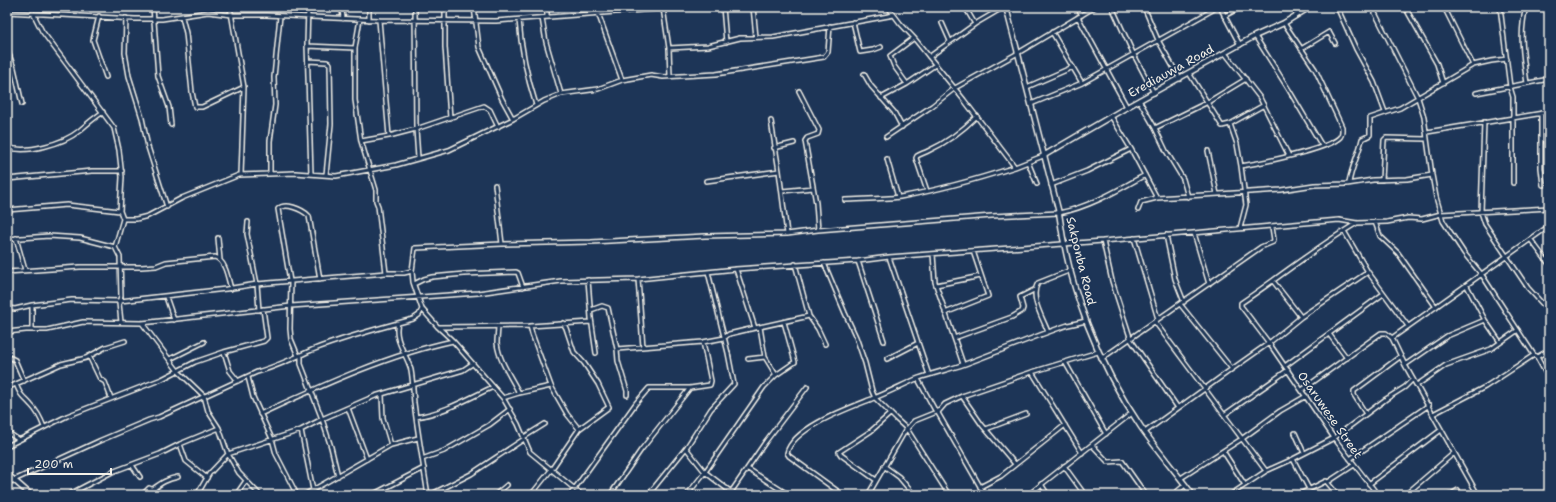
<svg xmlns="http://www.w3.org/2000/svg" width="1556" height="502" font-family="'Shantell Sans',sans-serif">
<style>
.lines{fill:none;stroke-linecap:round;stroke-linejoin:round}
.street-casing{stroke:#f4f1e8;stroke-width:6}
.secondary-casing{stroke:#f4f1e8;stroke-width:7}
.street{stroke:#1d3557;stroke-width:3}
.secondary{stroke:#1d3557;stroke-width:4}
.labels{text-anchor:middle;dominant-baseline:central;stroke-width:3.5;stroke-linejoin:round;paint-order:stroke}
.street-label{font-size:12px;fill:#f4f1e8;stroke:#1d3557}
</style>
<rect width="100%" height="100%" fill="#1d3557"/>
<filter id="ink" filterUnits="userSpaceOnUse"><feTurbulence type="fractalNoise" baseFrequency=".025" numOctaves="2"/><feDisplacementMap in="SourceGraphic" scale="8" xChannelSelector="R" yChannelSelector="G"/><feConvolveMatrix kernelMatrix="1 2 1 2 8 2 1 2 1" color-interpolation-filters="sRGB"/></filter>
<g filter="url(#ink)">
<g class="lines">
<g class="street-casing">
<path id="street" d="M153 7 158 76 169 107 171 125
M230 7 244 87 241 175
M308 7 307 44 311 174
M342 7 343 19
M369 7V20
M415 7 416 129 418 158
M445 7V47L450 118
M474 7 479 47 502 99 513 119
M547 7V17
M599 7 598 13 622 80
M723 7 726 42
M753 7 756 37
M888 7 900 23 914 38 964 100 1015 167 1043 156
M965 7 975 24
M1077 7 1082 15
M1112 7 1133 53 1154 93
M1144 7 1158 40 1180 79
M1220 7 1240 45
M1337 7 1356 49 1374 82 1385 112
M1372 7 1418 98 1424 117 1432 175 1436 197 1443 221 1464 253 1482 275 1534 355 1537 357 1549 379
M1405 7 1437 64 1443 83
M1444 7 1473 65
M1500 7 1510 87 1513 97V183
M1526 7C1519 33 1523 57 1527 83
M663 8 669 48 670 76
M7 12 135 19H162L208 12 232 15H266L379 20 496 21 682 7
M33 13 42 31 114 128 119 150 122 177 120 211 123 219 115 247 120 257 121 296 119 303 121 322
M99 16 93 40 106 77
M1224 16 1241 7
M182 17 186 33 192 92 195 107H202L244 87
M1078 17 1127 107
M126 18 125 53 129 76 142 118 148 147 167 207
M542 18 546 42 561 94
M360 19 355 48V100L361 141 376 190V201L378 206 386 273
M379 20 389 136
M519 20C521 49 527 77 536 105
M853 22 860 52 873 50 881 47
M942 23 950 41
M1052 32 1082 83
M1255 36 1289 90 1322 146
M307 46 355 48
M669 48 708 46 740 38 773 37 894 15
M7 49 14 68 22 104
M1301 49 1329 32 1335 43
M1225 53 1260 98 1289 156
M929 57 975 24 1004 7
M308 61 327 62 330 64 331 124 326 175
M1189 73 1222 126 1230 124 1264 105
M864 74 871 86 894 112 902 127
M907 84 894 66 890 56 914 38
M1027 87 1073 67
M799 91 819 130 818 134 807 138 805 141 816 203 818 230
M1476 93 1549 79
M881 98 907 84 935 65
M1139 100 1155 128 1166 151 1183 179 1188 197
M1031 104 1082 83 1218 7
M1541 113V168L1543 185
M1111 116 1131 149 1157 198
M771 121 779 171 787 234
M1484 122 1481 212 1485 224 1528 288 1549 311
M1230 124 1237 144 1241 166 1246 205 1240 228
M1155 128 1208 102 1246 79
M1427 132 1549 112
M886 137 932 106 955 88 1018 53 1095 7
M361 141 389 136 416 129 484 106 490 110 498 127
M7 147C26 154 63 144 79 131 87 124 94 118 103 112
M774 148 794 143
M1208 151 1217 194
M887 159 898 197
M1028 162 1037 184
M1241 166C1260 163 1326 150 1339 138 1343 135 1342 131 1342 127L1315 69 1284 23
M270 173V141L275 105 274 77 280 16
M7 179 92 171H122
M1382 180 1384 140 1386 138 1426 139
M706 181 779 171
M1349 183C1351 168 1359 154 1362 139L1370 135V118L1400 108 1473 65 1491 61 1507 59
M495 185 502 244
M1051 185 1087 171 1131 149
M782 191 813 188
M927 191 916 158 917 156C920 154 924 153 928 151 946 143 963 130 977 116
M845 200C863 199 882 199 900 197 939 190 978 179 1015 167
M7 210 67 205 120 211
M1138 210 1141 202 1157 198 1281 190 1314 185 1347 184 1373 180 1407 179 1432 175
M123 219H136L148 216 182 198 239 175 295 173 336 176 396 165 449 150 513 119 544 101 561 94 598 89 622 80 651 75 663 77 716 74 824 57 828 52 830 26
M248 222 247 234 257 284 259 310
M1375 222 1380 236 1398 253 1436 307
M1344 231 1368 272 1408 326
M1194 233 1209 284
M1166 235 1175 279 1184 302
M16 238 25 270
M218 238 220 260
M1134 238 1158 319
M7 239 49 236 80 238 115 247
M1531 240 1549 264
M1103 241 1112 281 1131 340 1178 408
M933 254 935 282 963 364
M889 257 929 375
M858 261 884 341
M824 263 845 313 856 337 865 363 872 391 875 398 896 419 907 429 949 495
M795 264 809 316 818 329 825 344
M736 269 755 328
M7 272 80 267H141L156 266 166 262 215 257C226 261 228 279 231 289
M1368 272 1301 317 1269 343 1334 438 1378 495
M638 279 643 347
M588 280 591 318 596 353
M290 281 278 209C285 202 302 209 309 216L320 279
M291 281 290 329 291 339 298 356
M1273 281 1301 317
M414 284 424 279 432 277 464 274 516 272 518 273 523 287
M936 285 981 276
M1467 286 1485 320 1500 342
M166 297 174 320
M1180 304 1232 369
M7 308 15 309 32 305 72 300 120 301 226 289 257 284 386 273H404L412 271
M591 310 602 306 608 308 617 349
M945 313 988 296 973 251
M1155 322 1266 471
M142 323 178 371 204 396 208 411 219 428 228 454 239 473 260 495
M398 323C393 340 407 354 411 370 413 381 413 392 414 403 418 434 423 464 428 495
M498 326C498 331 497 337 497 343 499 361 511 377 519 393
M530 326 532 334 551 386 567 414 579 429
M438 327 530 326 591 322
M760 327 765 357 776 375
M32 330V305
M7 332 26 330H47L83 322 142 323 291 306 478 293 561 281 638 279 736 269 858 261 889 257 1103 241 1339 220 1357 223 1387 222 1408 218 1422 219 1441 214 1549 208
M1048 332C1043 318 1029 297 1038 283L1071 270
M1329 334 1347 358
M954 338 1012 317 1022 311 1023 308 1020 297 1034 290
M1392 338 1549 226
M224 352 230 371 238 381
M301 355V364L322 419 331 447 338 476
M89 356 100 379 105 382 111 398
M1537 357 1549 350
M7 358 9 357 15 360 24 381
M170 359 204 342
M748 359 765 357
M887 359 918 343
M1101 359 1261 247 1273 242 1274 240 1272 227
M1065 362 1106 434
M1405 365 1447 336 1485 320
M1285 366 1383 294
M1032 372 1082 453
M248 377 253 397 272 439 276 454 297 495
M918 379 936 412
M16 384C21 397 23 396 31 405 37 411 41 419 44 427
M1417 385 1446 365 1491 349 1518 330
M7 388 61 364 86 358 106 347 125 341
M1302 390 1381 333H1386L1392 338 1405 365 1478 495
M382 395 383 418 391 445
M627 395V391L618 361 617 349 703 342 724 338 729 334 746 330 809 316
M962 396 982 425 1015 464
M503 398 519 393 551 386
M348 408 367 459
M939 411 938 413 985 495
M260 414C321 386 387 355 453 341
M1366 414 1354 395V391L1401 356
M1433 414 1485 387 1534 355
M1224 415 1288 370
M416 417C444 413 467 399 493 387
M986 429 1026 414
M301 430 313 490
M7 432 19 440
M1145 432 1232 369 1269 343 1241 306V303C1280 277 1316 247 1357 223
M1295 433 1304 453
M524 437 545 424
M180 444 186 461 207 478
M1092 445 1108 462 1122 461 1146 495
M7 447 11 444 67 416 162 379 195 362 224 352 264 341 267 338 263 309
M686 448 705 472 735 495
M1223 451 1245 485
M422 459 444 451 489 425 510 409
M1293 459 1309 489
M1350 459 1429 405
M132 465 140 477
M884 466 899 477 914 495
M1064 466 1085 495
M748 469 789 495
M1181 478 1243 438 1280 411 1306 396
M876 480 841 455 839 452 871 431 890 414
M1328 482 1354 465
M7 484 14 480 99 441 149 420 159 417 257 372C276 367 294 358 312 350 345 337 379 328 413 319L419 315 422 309
M1041 484 1048 495
M1369 484 1441 430
M980 487 1001 476 1065 425
M153 489C161 483 167 479 178 477
M68 495 112 472 160 454 180 444 219 428
M142 495 149 488 166 495
M197 495 209 474 228 454 301 430 322 419 375 396 463 370 472 364
M236 495 245 482
M304 495 391 445 418 438
M372 495 424 468
M430 495 471 474 524 439
M495 495 507 485
M531 495 551 470 579 429 609 407 598 384 584 363 574 352 566 328 563 323
M570 495 636 403 649 388H690L710 385 711 381 703 342
M582 495 530 452 518 424 503 398 453 341 438 327 422 309 413 282 412 271 415 248 502 244 591 242 705 236 787 234 818 230 992 216 1059 213C1090 207 1118 190 1145 175
M610 495 641 450 690 388
M648 495 686 448 711 409 734 384 728 353 708 272
M687 495 705 472 764 387 776 375 795 362 784 322
M729 495 766 441 807 387
M843 495 789 456 787 453C793 427 852 407 874 398 890 392 904 384 919 378 934 373 950 369 965 364 1000 351 1033 337 1068 325L1086 321
M868 495 905 431 914 421 939 411 945 404 962 396 1032 372 1098 352
M1028 495 1132 413
M1173 495 1185 485
M1230 495 1266 471 1293 459 1334 438 1386 399 1405 387 1413 379
M1298 495 1326 481 1338 495
M1405 495 1454 453
M1450 495 1458 490"/>
</g>
<g class="secondary-casing">
<path id="secondary" d="M1006 7 1059 213C1069 289 1098 364 1141 427 1157 450 1176 472 1193 495
M1043 156 1127 107 1255 36 1284 23 1310 7
M7 474 31 495"/>
</g>
<use href="#street" class="street"/>
<use href="#secondary" class="secondary"/>
</g>
</g>
<g class="labels">
<g class="street-label">
<text transform="translate(1171 71) rotate(-29)">Erediauwa Road</text>
<text transform="translate(1081 261) rotate(76)">Sakponba Road</text>
<text transform="translate(1330 415) rotate(55)">Osaruwese Street</text>
</g>
</g>
<rect width="1556" height="502" fill="none" stroke="#1d3557" stroke-width="24"/>
<rect x="12" y="12" width="1532" height="478" fill="none" stroke="#f4f1e8" stroke-width="1.5" filter="url(#ink)"/>
<path d="M28 468v6h83v-6" fill="none" stroke="#f4f1e8" stroke-width="2"/>
<text x="34" y="468" font-size="12" fill="#f4f1e8" stroke="#1d3557" stroke-width="3" paint-order="stroke">200 m</text>
</svg>
